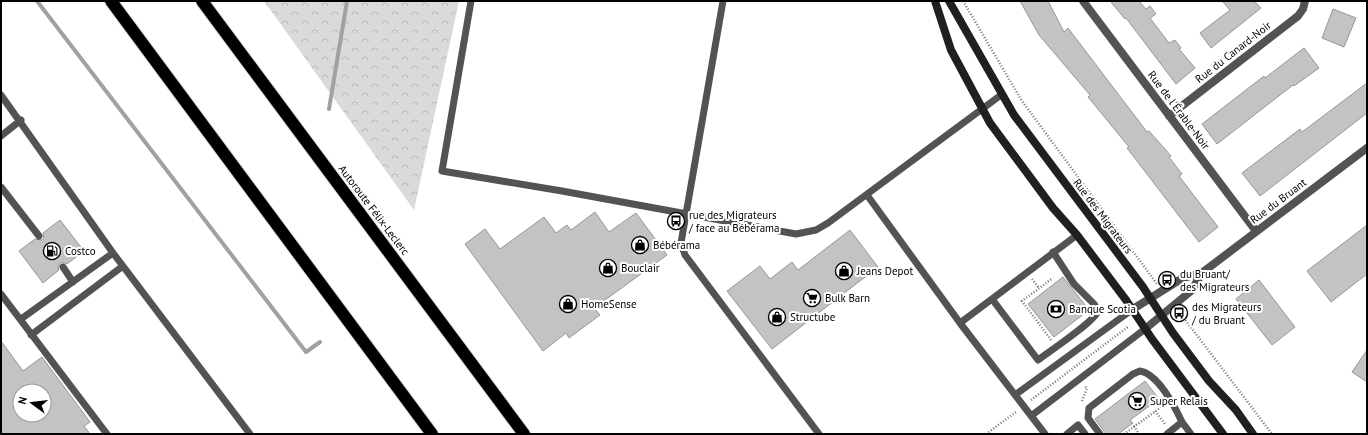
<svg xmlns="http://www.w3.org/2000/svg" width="1368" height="435" font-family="'PT Sans',sans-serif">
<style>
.park{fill:url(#park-crowns)}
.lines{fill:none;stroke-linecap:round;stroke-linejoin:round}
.stream{stroke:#a1a1a1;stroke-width:4}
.building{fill:#c3c3c3;stroke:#979797;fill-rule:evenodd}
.highway-casing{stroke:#dbdbdb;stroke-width:14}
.path{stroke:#757575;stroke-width:2.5;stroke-dasharray:1 2;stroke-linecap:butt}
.lane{stroke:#535353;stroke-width:7}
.street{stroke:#535353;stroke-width:8}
.secondary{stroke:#202020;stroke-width:8}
.highway{stroke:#000;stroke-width:12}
.labels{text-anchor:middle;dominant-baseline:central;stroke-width:4;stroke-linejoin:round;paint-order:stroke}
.street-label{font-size:11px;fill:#000;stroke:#fff}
.poi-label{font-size:11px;fill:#000;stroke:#fff;text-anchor:start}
</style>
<defs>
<pattern id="park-crowns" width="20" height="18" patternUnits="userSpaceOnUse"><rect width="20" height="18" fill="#dadada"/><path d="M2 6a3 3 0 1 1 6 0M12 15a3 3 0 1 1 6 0" fill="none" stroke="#b9b9b9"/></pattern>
</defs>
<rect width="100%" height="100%" fill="#fff"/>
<path class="park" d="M264 1H459L414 210Z"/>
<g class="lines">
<path class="stream" d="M37 1 306 352 320 342
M329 109 347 1"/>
</g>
<path class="building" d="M1020 1H1048L1064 32 1068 28 1147 132 1149 131 1171 156 1169 157 1182 174 1179 176 1218 227 1199 242 1127 148 1129 147 1088 97 1090 95 1039 35Z
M1110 1H1139L1146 9 1150 6 1156 14 1150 18 1169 43 1175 40 1181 48 1179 49 1195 68 1176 84 1126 18 1125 19Z
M1222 1H1254L1261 8 1211 48 1200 33 1230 10Z
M1333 9 1356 18 1344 47 1322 38Z
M1304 48 1319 68 1294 86 1293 85 1217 144 1202 124 1264 76 1265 78Z
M1367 83V113L1260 196 1242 173 1300 129 1302 132Z
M595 212 609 232 636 213 667 255 594 308 600 315 569 338 566 333 543 351 465 244 485 229 500 249 544 217 556 233 567 225 571 230Z
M60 220 84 251 67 264 63 262 60 263 58 267 59 270 43 283 19 251 35 239 42 240 44 238 43 233Z
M1367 225V274L1331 302 1307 271Z
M850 230 878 267 772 349 727 291 760 266 770 279 792 262 798 270Z
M1063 277 1089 310 1054 337 1028 304Z
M1259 280 1295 327 1272 345 1236 299Z
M1 341 23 371 42 357 90 422 84 426 90 434H1ZM20 391H44V415H20Z
M1367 350V382L1352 372Z
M1145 381 1159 399 1130 420 1133 423 1118 434H1106L1095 419Z"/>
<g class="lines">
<g class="highway-casing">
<path id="highway" d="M111 1 432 434
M202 1 524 434"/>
</g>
<path class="path" d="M963 1 1022 101 1157 284
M1032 279 1039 288
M1180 313 1272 434
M1051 340 1022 301 1053 278
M1031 400 1129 326
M1082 401 1087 388 1085 386
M1155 411 1165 424
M1134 426 1139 434
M986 434 1016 412
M1124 434 1164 405"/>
<path class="lane" d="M471 1 442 171 562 191 796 234 816 230 828 223 1001 95
M723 1 681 243 685 255 819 434
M1 95 113 253 250 434
M1 136 21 120
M1 187 39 236
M867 195 960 323 1077 235
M63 267 73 282
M1 294 107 434
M992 299 1038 360C1050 351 1094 322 1098 311L1094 304 1074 284 1053 252
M21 319 113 253
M960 323 1045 434
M31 335 123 266
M1015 395 1133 309
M1031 416 1145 329
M1067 434 1078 425 1085 434
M1100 434 1088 418 1089 408 1133 374 1140 371C1158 374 1175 407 1182 422
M1167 434 1182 422 1191 434"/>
<path class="street" d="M1083 1 1256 231
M1169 116 1298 16 1303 9 1305 1
M1133 309 1181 279 1203 272
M1145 329 1191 291 1203 272 1367 148"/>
<path class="secondary" d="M935 1 951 50 990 123 1053 208 1077 235 1126 300 1152 339 1223 434
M949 1 1014 115 1143 287 1173 333 1209 381 1236 410 1253 434"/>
<use href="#highway" class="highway"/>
</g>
<defs>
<g id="bus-ring" transform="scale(0.9)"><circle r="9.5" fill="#fff" stroke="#000" stroke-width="1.5"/><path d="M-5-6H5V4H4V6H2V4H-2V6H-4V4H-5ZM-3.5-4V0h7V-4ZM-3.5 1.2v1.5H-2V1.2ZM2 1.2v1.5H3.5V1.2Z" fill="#000"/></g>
<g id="shop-ring" transform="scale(0.9)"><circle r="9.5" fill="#fff" stroke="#000" stroke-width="1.5"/><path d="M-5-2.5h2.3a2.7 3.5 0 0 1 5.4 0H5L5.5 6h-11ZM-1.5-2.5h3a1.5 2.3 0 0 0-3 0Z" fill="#000"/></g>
<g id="fuel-ring" transform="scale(0.9)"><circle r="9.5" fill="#fff" stroke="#000" stroke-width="1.5"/><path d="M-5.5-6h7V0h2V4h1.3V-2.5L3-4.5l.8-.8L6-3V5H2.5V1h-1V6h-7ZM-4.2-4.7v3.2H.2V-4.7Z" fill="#000"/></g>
<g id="supermarket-ring" transform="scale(0.9)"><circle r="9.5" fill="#fff" stroke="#000" stroke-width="1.5"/><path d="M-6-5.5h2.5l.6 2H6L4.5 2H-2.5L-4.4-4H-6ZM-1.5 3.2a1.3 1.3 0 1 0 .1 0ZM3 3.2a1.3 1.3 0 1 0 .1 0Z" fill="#000"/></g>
<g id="bank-ring" transform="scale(0.9)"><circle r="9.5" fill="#fff" stroke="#000" stroke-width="1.5"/><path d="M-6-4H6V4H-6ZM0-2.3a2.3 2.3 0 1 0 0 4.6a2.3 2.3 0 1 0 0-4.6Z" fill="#000"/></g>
</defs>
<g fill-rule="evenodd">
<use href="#bus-ring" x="676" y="221"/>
<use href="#shop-ring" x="640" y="245"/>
<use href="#fuel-ring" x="52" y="251"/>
<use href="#shop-ring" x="608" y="268"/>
<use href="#shop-ring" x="844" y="271"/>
<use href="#bus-ring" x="1167" y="280"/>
<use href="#supermarket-ring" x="812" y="298"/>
<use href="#shop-ring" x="568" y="304"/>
<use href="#bank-ring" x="1056" y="309"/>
<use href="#bus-ring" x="1179" y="313"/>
<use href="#shop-ring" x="777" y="317"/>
<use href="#supermarket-ring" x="1137" y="401"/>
</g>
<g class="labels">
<g class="street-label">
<text transform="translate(1233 52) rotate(-38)">Rue du Canard-Noir</text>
<text transform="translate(1179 110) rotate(53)">Rue de l'Érable-Noir</text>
<text transform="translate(1278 201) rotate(-37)">Rue du Bruant</text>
<text transform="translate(374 210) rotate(53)">Autoroute Félix-Leclerc</text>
<text transform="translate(1103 216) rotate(53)">Rue des Migrateurs</text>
</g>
<g class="poi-label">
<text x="689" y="215">rue des Migrateurs<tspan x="689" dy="13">/ face au Bébérama</tspan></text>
<text x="653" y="245">Bébérama</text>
<text x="65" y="251">Costco</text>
<text x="621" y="268">Bouclair</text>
<text x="857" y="271">Jeans Depot</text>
<text x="1180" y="274">du Bruant/<tspan x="1180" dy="13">des Migrateurs</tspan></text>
<text x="825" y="298">Bulk Barn</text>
<text x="581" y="304">HomeSense</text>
<text x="1192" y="307">des Migrateurs<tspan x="1192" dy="13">/ du Bruant</tspan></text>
<text x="1069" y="309">Banque Scotia</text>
<text x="790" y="317">Structube</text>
<text x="1150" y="401">Super Relais</text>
</g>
</g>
<rect width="1368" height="435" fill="none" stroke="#000000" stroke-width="4"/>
<g transform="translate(32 403) rotate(285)"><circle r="19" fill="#ffffff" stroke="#999999"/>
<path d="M0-3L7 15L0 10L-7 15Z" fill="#000000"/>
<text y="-6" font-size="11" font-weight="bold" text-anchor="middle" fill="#000000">N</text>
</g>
</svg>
